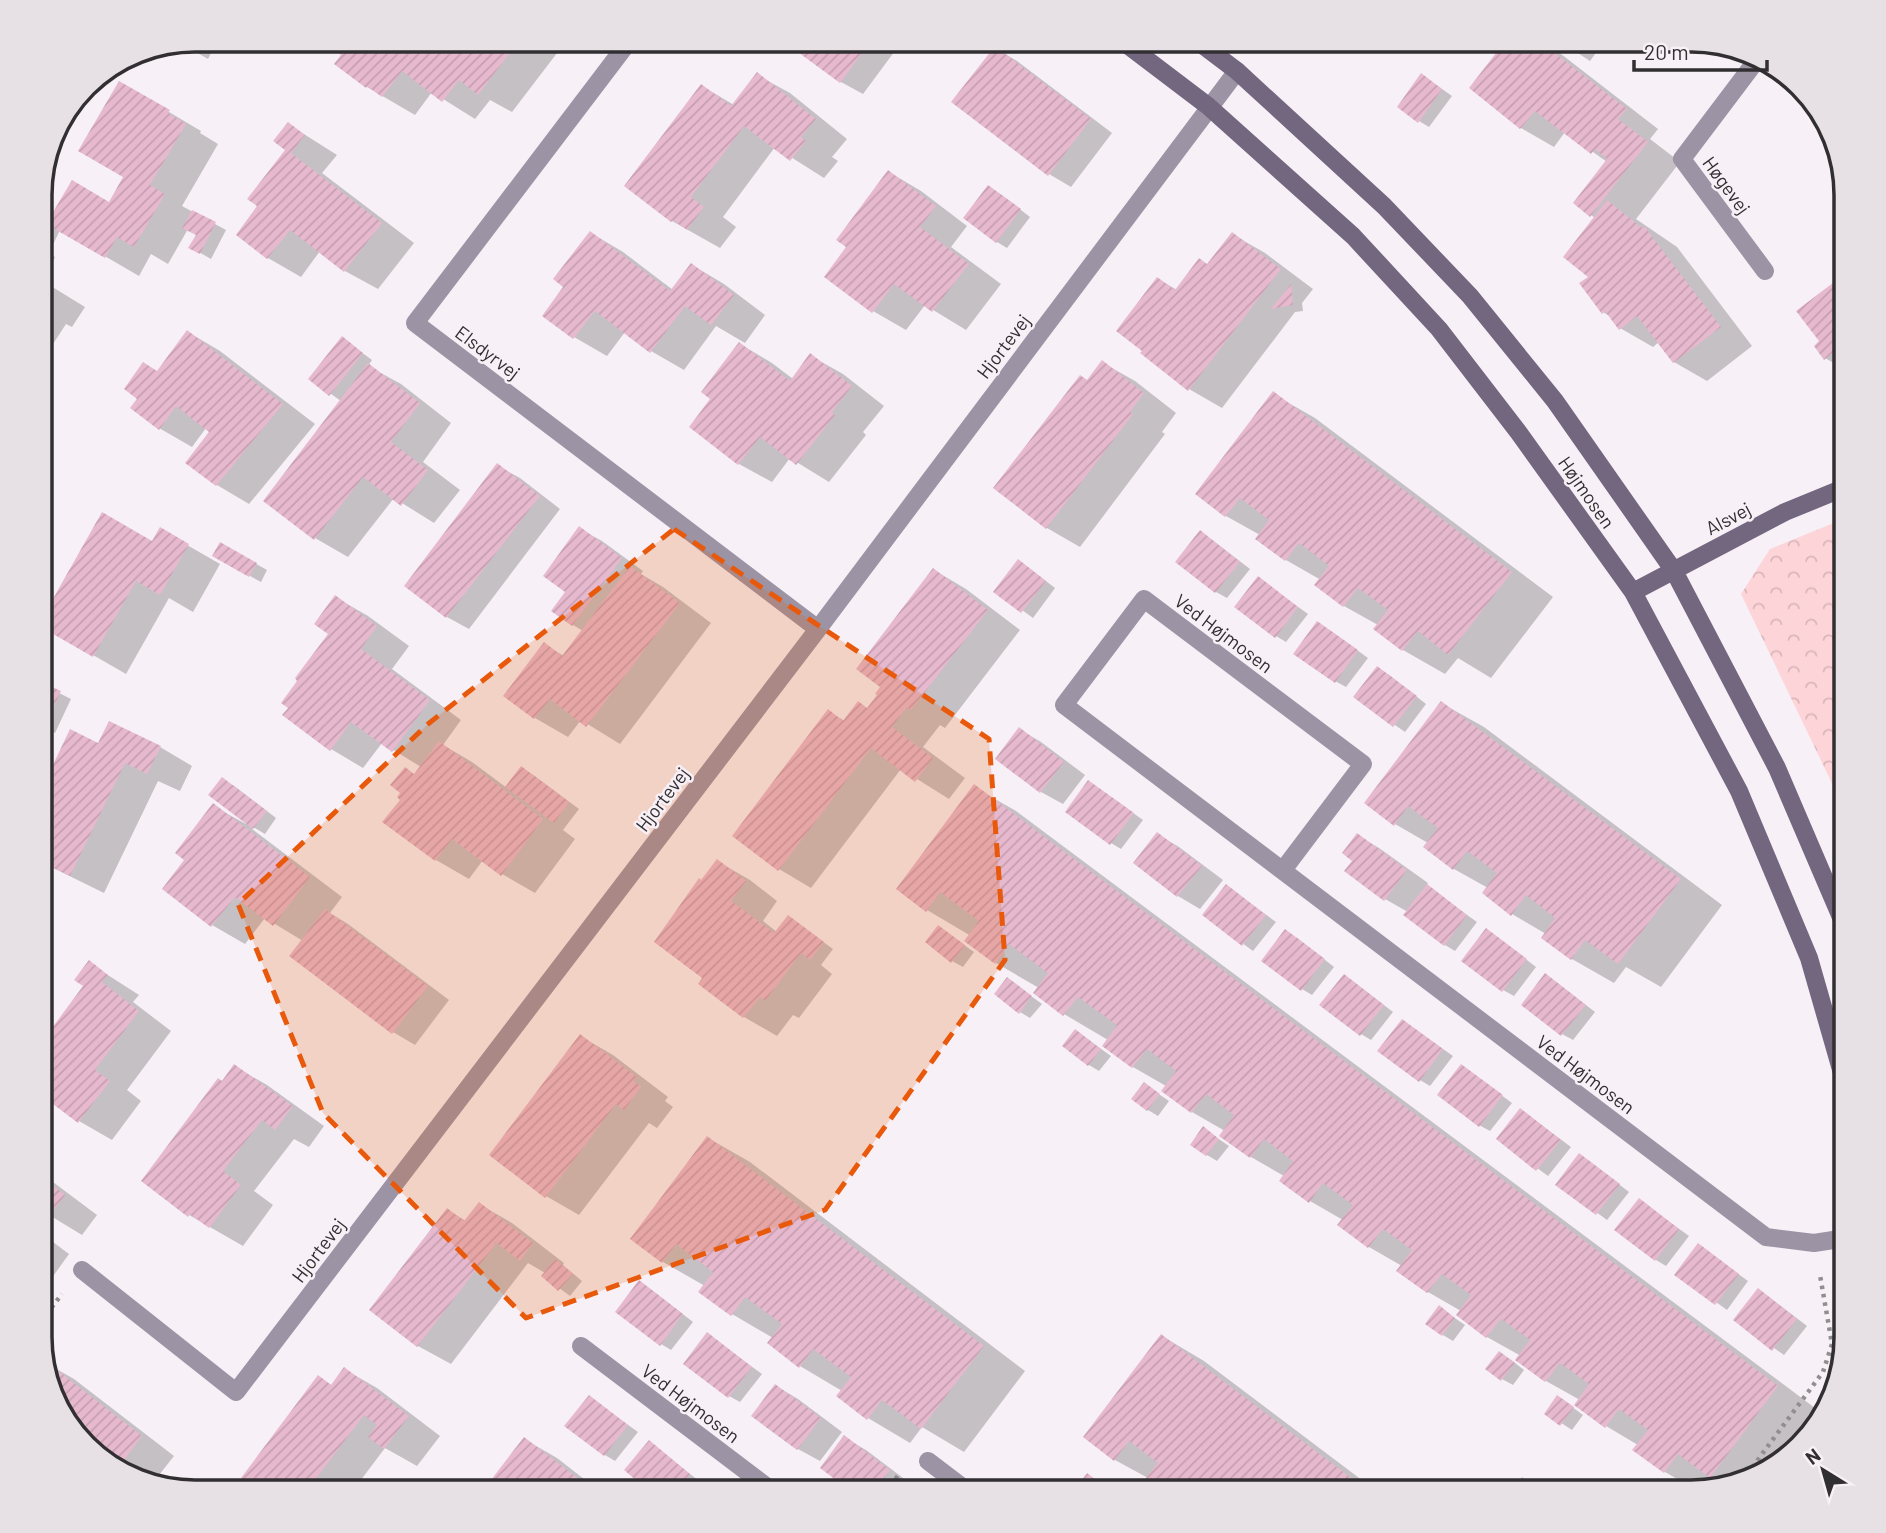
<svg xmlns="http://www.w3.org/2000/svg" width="1886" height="1533" font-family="Barlow,sans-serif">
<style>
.park{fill:url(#park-crowns)}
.shadow{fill:#0003}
.building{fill:url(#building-hatch)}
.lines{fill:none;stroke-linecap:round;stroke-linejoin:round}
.path{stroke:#918d91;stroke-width:4.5;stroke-dasharray:3.5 5;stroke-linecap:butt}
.street{stroke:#9c94a5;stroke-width:18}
.secondary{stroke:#736780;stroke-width:18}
.marked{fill:#e8590c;fill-opacity:0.2;stroke:#e8590c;stroke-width:5;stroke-dasharray:14 9;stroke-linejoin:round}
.labels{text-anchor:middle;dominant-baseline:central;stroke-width:5;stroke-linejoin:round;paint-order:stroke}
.street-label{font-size:19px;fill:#322f32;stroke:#f7f0f6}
.rim{fill:none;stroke:#322f32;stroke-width:3.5}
</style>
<defs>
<pattern id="park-crowns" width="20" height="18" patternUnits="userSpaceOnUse" patternTransform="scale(1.75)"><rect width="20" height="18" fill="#fdd4d8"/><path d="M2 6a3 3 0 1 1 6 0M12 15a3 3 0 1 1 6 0" fill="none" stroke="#d9b6ba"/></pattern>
<pattern id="building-hatch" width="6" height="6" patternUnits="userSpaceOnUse" patternTransform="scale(1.75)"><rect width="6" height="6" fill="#e7b9ce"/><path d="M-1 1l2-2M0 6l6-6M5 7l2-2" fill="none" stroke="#c79fb1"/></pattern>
</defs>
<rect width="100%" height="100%" fill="#f7f0f6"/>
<path class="park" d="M1846 518V817L1829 777 1741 594 1770 549Z"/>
<path class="shadow" d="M195 40H218L208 59 180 43Z
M342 40H465L469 44 472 40H567L512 112 490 100 475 119 432 92 415 115 367 87 337 64 344 55Z
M799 40H903L863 94 841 82Z
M1538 40 1561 54 1658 129 1650 139 1680 162 1636 219 1677 247 1752 346 1707 381 1674 362 1659 342 1653 347 1620 328 1611 317 1603 312 1591 277 1595 218 1575 203 1607 162 1565 132 1554 147 1521 128 1472 87Z
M1558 40H1599L1603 43 1590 61Z
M156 48 152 56 142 51Z
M995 48 1017 61 1112 133 1071 187 1049 174Z
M757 75 790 93 847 139 832 157 838 161 824 178 775 147 723 217 736 227 720 248 672 221 702 86 734 105Z
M1432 82 1452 96 1429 127 1419 121Z
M120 83 201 131 200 133 218 144 182 206 226 230 211 259 190 247 198 235 188 229 168 264 151 254 139 276 60 230 49 253 55 257 50 268 43 264 41 269V218L49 223 109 204 125 177Z
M288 124 337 155 322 173 414 243 378 289 345 271 320 251 301 277 268 258 238 234 260 206 287 150Z
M889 172 921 191 967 226 951 247 1001 284 966 330 925 305 906 330 873 311 827 276 848 247Z
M999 193 1030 217 1007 248 997 242Z
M591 233 623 252 673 290 692 265 724 284 765 315 745 343 716 326 684 370 651 351 625 332 607 356 574 337 566 286Z
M1232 234 1265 253 1313 289 1302 303 1303 311 1295 312 1222 408 1189 389 1158 279 1177 290 1208 265Z
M1846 275V370L1825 358 1822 341Z
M41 280 85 307 72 327 66 324 42 361Z
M188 332 220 351 315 424 249 504 217 485 212 432 206 428 192 447 159 428 158 372Z
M342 338 372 360 368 366 401 384 451 423 423 462 460 490 434 523 394 498 348 557 315 538 341 401 310 379Z
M740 344 772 363 793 379 811 356 843 374 884 406 863 432 866 435 829 482 790 458 772 482 739 464 691 427 712 399Z
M1103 363 1135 381 1176 413 1162 432 1165 434 1080 547 1047 528 996 488Z
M1273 394 1315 418 1553 597 1491 678 1458 658 1445 674 1403 650 1376 629 1378 625 1344 606 1317 585 1321 580 1286 560 1260 535 1226 516 1198 494Z
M498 466 520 478 560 509 469 629 447 617 406 585Z
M102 514 153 543 161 530 220 564 193 612 169 598 126 674 41 625Z
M580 529 602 541 643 571 641 574 663 587 711 623 620 744 581 720 568 737 535 718 505 695 544 644 564 656 583 631 573 625 568 591Z
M1211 539 1250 569 1227 598 1216 592Z
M221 544 267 570 261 582 214 556Z
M1029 568 1055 588 1033 618 996 591Z
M934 570 966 589 1020 630 945 728 940 725 923 747 965 778 949 799 901 769 811 888 779 869 829 712 845 721 869 709 880 695Z
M1258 578 1308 614 1286 642 1276 636Z
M335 597 368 616 409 646 392 669 461 720 443 745 472 762 507 788 532 774 579 809 563 830 575 839 535 893 502 874 483 860 469 879 436 860 385 822 402 799 421 767 382 743 363 768 331 749 330 634Z
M1328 629 1368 658 1346 687 1335 681Z
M1388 674 1426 704 1405 732 1355 697Z
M41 684 71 699 55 733 41 726Z
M1441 703 1484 727 1722 905 1661 987 1626 967 1614 983 1572 959 1544 938 1546 934 1512 914 1484 893 1488 888 1454 869 1425 847 1428 843 1395 824Z
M1019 729 1041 742 1085 775 1063 804 1041 792Z
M71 732 98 745 160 747 192 766 180 791 158 781 104 893 41 862V794Z
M233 785 276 818 265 834 253 827 252 829 342 897 330 913 348 924 449 1000 415 1045 393 1032 303 941 265 918 245 944 212 925 187 860 213 806 246 824 247 822Z
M974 787 1016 811 1819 1411 1786 1456 1759 1477 1726 1485 1719 1481 1714 1487 1698 1491 1665 1472 1635 1449 1638 1445 1606 1426 1580 1400 1546 1381 1518 1360 1521 1356 1487 1337 1458 1315 1461 1311 1428 1292 1399 1270 1402 1266 1369 1247 1340 1225 1343 1220 1310 1201 1284 1176 1251 1157 1222 1135 1225 1131 1192 1112 1163 1090 1166 1086 1133 1067 1104 1045 1108 1040 1064 1014 1035 993 1039 988 996 963 971 936 927 910Z
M1098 788 1143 820 1121 849 1111 843Z
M1157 834 1179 847 1223 880 1200 909 1178 896 1135 863Z
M1357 835 1379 848 1428 883 1426 886 1477 922 1455 951 1445 945 1408 912 1385 899 1355 860Z
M717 861 750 880 777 901 763 921 777 932 789 917 833 949 821 965 832 974 799 1018 793 1015 777 1036 744 1017 700 984 704 978 702 881Z
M1236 893 1276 922 1253 951 1204 915Z
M939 927 974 952 963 967 952 961Z
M1296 937 1334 967 1312 995 1302 989Z
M1497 937 1536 967 1514 996 1503 990Z
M89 963 139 995 133 1002 171 1031 127 1090 141 1101 112 1140 79 1121 41 1092V1045L85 986Z
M1008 979 1042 1004 1030 1018 1020 1012Z
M1556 982 1595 1012 1573 1040 1562 1034Z
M1355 983 1393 1012 1371 1040 1361 1034Z
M1403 1021 1453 1056 1430 1086 1420 1080Z
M1076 1031 1111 1056 1099 1071 1089 1065Z
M580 1036 613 1055 668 1097 665 1101 673 1107 657 1128 649 1123 579 1215 546 1196Z
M234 1066 267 1085 324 1126 309 1147 294 1139 254 1191 273 1205 243 1246 189 1215 144 1181Z
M1462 1066 1512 1103 1490 1131 1479 1125Z
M1144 1084 1169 1101 1158 1116 1148 1110Z
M1521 1110 1571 1147 1548 1176 1498 1139Z
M1204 1129 1229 1146 1217 1161 1207 1155Z
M708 1138 750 1162 1025 1371 964 1452 922 1427 910 1443 868 1418 842 1391 800 1366 773 1338 732 1314 705 1286 663 1262 632 1239Z
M1590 1162 1629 1192 1607 1220 1558 1184Z
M41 1173 97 1215 82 1235 41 1210Z
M1639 1200 1689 1236 1666 1266 1656 1260Z
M479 1204 512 1223 564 1263 563 1265 582 1281 570 1296 543 1276 545 1273 528 1263 451 1364 418 1346 372 1310 448 1210 466 1221Z
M41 1233 69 1254 41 1293Z
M1708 1252 1748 1281 1727 1310 1677 1274Z
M649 1288 693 1322 671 1350 661 1344Z
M1769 1297 1807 1326 1784 1355 1735 1320Z
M1440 1308 1465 1325 1453 1341 1443 1335Z
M708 1335 762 1374 740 1402 729 1396Z
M1162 1336 1204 1361 1379 1493H1158L1148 1478 1115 1460 1085 1437Z
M1510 1359 1524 1370 1513 1385 1502 1379Z
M44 1362 74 1379 174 1456 152 1484 136 1481 93 1455 56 1406Z
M344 1369 377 1388 440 1436 417 1466 385 1448 351 1493H264L319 1377 333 1386Z
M776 1386 798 1399 842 1432 820 1461 798 1449 754 1415Z
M589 1397 638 1432 615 1461 605 1455Z
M1568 1404 1583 1415 1572 1430 1546 1413Z
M845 1438 866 1450 911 1484 906 1491 910 1493H856Z
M524 1439 557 1458 602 1493H484Z
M649 1442 699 1481 689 1493H654Z
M708 1487 718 1493H703Z"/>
<path class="building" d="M339 40H460L466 45 470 40H520L478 95 459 80 442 102 402 71 382 97 367 86 366 88 334 64 341 55 333 49Z
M796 40H872L840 83 791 47Z
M1506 40H1538L1627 109 1618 119 1648 142 1590 217 1573 203 1607 159 1595 149 1591 154 1535 111 1520 129 1469 88Z
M995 46 1091 119 1048 176 951 102Z
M757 72 816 119 801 137 806 141 790 161 744 126 691 197 704 207 687 230 673 220 671 222 624 186 701 84 731 106Z
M1421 73 1442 89 1418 123 1397 107Z
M119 81 170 110 168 113 186 124 150 185 165 194 134 247 117 237 105 258 46 224 72 180 109 202 123 177 78 151Z
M288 122 305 135 291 153 382 223 344 272 290 230 267 259 236 235 257 206 247 199 285 150 273 141Z
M888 170 936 206 920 227 969 264 932 312 894 284 872 313 824 277 846 247 836 240Z
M988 185 1021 209 996 243 963 218Z
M1607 200 1642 228 1644 226 1721 327 1673 363 1637 316 1619 330 1605 311 1602 314 1579 283 1588 277 1563 257Z
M192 210 216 222 200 254 188 248 196 235 182 228Z
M590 231 670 291 691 263 734 295 711 325 685 306 650 353 595 311 573 339 542 316 563 287 553 279Z
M1232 232 1281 269 1188 391 1140 353 1142 351 1116 331 1157 277 1175 290 1199 258 1207 264Z
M1846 273V347L1833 357 1831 354 1824 360 1814 346 1819 341 1796 311Z
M41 279 53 287 41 306Z
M1291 284 1293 305 1271 309Z
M187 330 283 404 216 486 185 463 209 432 176 406 159 430 130 408 137 399 124 389 143 362 157 371Z
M342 336 363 353 329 396 308 379Z
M739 342 790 381 810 353 852 386 832 412 835 415 796 465 760 437 738 465 689 427 710 399 701 392Z
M1102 360 1144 393 1130 412 1133 414 1046 529 993 488 1080 375 1087 380Z
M368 363 420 403 391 442 428 470 401 506 363 477 314 540 263 501Z
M1273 391 1512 572 1448 655 1418 631 1402 651 1373 629 1388 610 1358 588 1343 607 1314 585 1329 566 1299 543 1285 561 1255 539 1269 520 1240 498 1225 517 1195 494Z
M497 463 540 496 446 618 404 586Z
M102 512 152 541 160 527 189 544 160 595 136 581 93 657 41 627V620Z
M579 526 622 558 572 626 551 611 565 592 543 576Z
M1200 530 1240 562 1215 593 1175 562Z
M220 542 257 563 249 577 212 556Z
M1018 559 1046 581 1021 613 993 592Z
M630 566 680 603 586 727 550 699 534 719 503 696 544 642 562 656Z
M933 568 988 610 911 710 907 707 892 727 933 758 915 782 871 748 778 871 732 836 828 709 843 721 858 701 867 708 877 695 875 694 880 687 856 669Z
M1258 576 1298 607 1275 638 1234 607Z
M335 595 377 626 361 649 430 700 392 752 351 722 330 751 282 715 288 708 281 703 297 681 295 678 328 634 314 624Z
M1317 621 1358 650 1335 683 1293 654Z
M1377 666 1417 696 1393 727 1353 697Z
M41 682 61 691 44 728 41 727Z
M1441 701 1681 879 1618 964 1585 940 1571 960 1541 938 1555 918 1526 895 1511 916 1482 893 1497 873 1467 851 1453 870 1423 847 1438 828 1408 806 1394 826 1364 803Z
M109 721 161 746 147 774 125 763 70 876 41 862V790L70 729 98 743Z
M1019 727 1064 762 1040 793 995 759Z
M439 741 543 819 501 876 452 839 435 861 382 822 400 800 397 797 400 793 390 785 405 767 414 774Z
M521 766 569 802 554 823 505 787Z
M222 777 267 811 253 829 208 795Z
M1088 780 1134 813 1110 845 1065 812Z
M974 784 1778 1386 1710 1478 1678 1454 1664 1473 1632 1450 1648 1430 1619 1409 1605 1428 1574 1405 1589 1384 1560 1363 1545 1382 1515 1360 1530 1340 1501 1319 1486 1338 1456 1315 1471 1295 1442 1274 1427 1293 1396 1271 1412 1250 1383 1229 1368 1248 1337 1225 1353 1205 1323 1183 1309 1203 1279 1181 1293 1161 1264 1139 1250 1158 1219 1136 1234 1115 1206 1094 1191 1113 1161 1091 1176 1071 1147 1049 1132 1068 1102 1046 1117 1025 1078 997 1063 1016 1033 993 1048 973 1009 944 995 964 964 941 979 921 940 892 926 912 896 889Z
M213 803 310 877 273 926 235 897 211 927 162 889 184 860 175 853Z
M1157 832 1202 866 1177 897 1133 863Z
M1357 833 1407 870 1384 901 1344 871 1352 861 1342 853Z
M717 859 746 881 731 901 774 933 788 915 824 942 810 960 801 953 765 1001 760 997 743 1018 698 984 702 978 654 942 699 878 701 880Z
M1226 884 1266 915 1242 946 1202 915Z
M1427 884 1467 915 1444 946 1403 915Z
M325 909 428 986 392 1034 289 956Z
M938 925 965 945 951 963 925 942Z
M1486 928 1527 959 1502 992 1461 961Z
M1285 929 1325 959 1301 991 1261 961Z
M89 960 108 975 102 982 139 1011 95 1070 110 1081 78 1123 41 1095V1043L83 986 74 980Z
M1545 973 1586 1005 1561 1036 1521 1005Z
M1344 974 1384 1005 1360 1036 1319 1005Z
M1007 977 1032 996 1019 1014 994 994Z
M1402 1019 1443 1049 1419 1082 1377 1051Z
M1075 1029 1101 1049 1088 1066 1062 1046Z
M580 1034 637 1077 633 1081 641 1087 624 1110 616 1104 545 1198 489 1155Z
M234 1064 293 1106 275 1130 262 1120 223 1171 241 1185 209 1228 190 1214 188 1217 141 1181 218 1078 222 1081Z
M1461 1064 1503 1095 1479 1127 1437 1095Z
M1144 1082 1160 1094 1147 1111 1131 1099Z
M1520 1108 1561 1140 1536 1171 1496 1139Z
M1203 1126 1219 1139 1206 1156 1190 1145Z
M707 1136 984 1346 921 1429 882 1400 867 1420 836 1396 851 1377 813 1349 799 1368 767 1343 782 1324 745 1297 731 1316 698 1292 713 1272 676 1244 662 1263 630 1239Z
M1579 1153 1620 1184 1596 1215 1555 1185Z
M41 1176 65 1195 48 1218 41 1212Z
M1639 1198 1679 1229 1655 1261 1614 1230Z
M479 1202 533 1243 520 1261 494 1241 495 1245 417 1347 369 1310 447 1208 464 1221Z
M1698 1243 1739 1274 1715 1305 1674 1275Z
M555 1259 573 1274 558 1291 541 1276Z
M639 1280 683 1314 660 1346 615 1312Z
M1758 1288 1797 1319 1772 1351 1733 1320Z
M1439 1305 1455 1318 1442 1336 1425 1324Z
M707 1332 752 1367 728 1398 683 1364Z
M1161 1334 1371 1493H1197L1187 1485 1181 1493H1155L1142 1483 1158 1463 1129 1441 1114 1461 1083 1437Z
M1499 1351 1515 1363 1501 1381 1485 1369Z
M44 1360 142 1436 117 1469 93 1455 56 1406Z
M344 1367 409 1416 384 1449 368 1437 377 1425 364 1415 305 1493H261L241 1478 318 1375 331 1385Z
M775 1384 821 1418 797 1450 751 1416Z
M589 1395 628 1425 604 1456 564 1426Z
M1557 1395 1574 1407 1560 1426 1544 1414Z
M844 1435 890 1470 874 1493H853L820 1468Z
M524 1437 597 1493H481Z
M649 1440 690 1474 674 1493H651L624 1470Z
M1087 1473 1113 1493H1072Z
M1522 1477 1538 1489 1535 1493H1510Z"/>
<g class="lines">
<path class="path" d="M41 1321 62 1294
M1742 1481 1823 1372 1832 1344 1820 1275
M886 1493 899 1474"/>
<path class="street" d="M630 40 415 323 818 629
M1759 57 1682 159 1765 271
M1283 870 1363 764 1144 599 1064 705 1766 1237 1814 1243 1846 1238
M82 1270 236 1392 818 629 1237 71
M581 1346 775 1493
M928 1461 970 1493"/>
<path class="secondary" d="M1121 40 1208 106 1353 236 1439 329 1519 433 1633 592 1739 791 1809 958 1846 1087
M1196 40 1237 71 1384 206 1470 296 1555 401 1674 571 1777 768 1846 929
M1633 592 1785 512 1846 487"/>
</g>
<path class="marked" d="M674 529 989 739 1005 960 825 1210 526 1318 323 1113 238 904 428 724Z"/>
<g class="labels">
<g class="street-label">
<text transform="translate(1727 185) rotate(54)">Høgevej</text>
<text transform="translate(1003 346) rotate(-53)">Hjortevej</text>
<text transform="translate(488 352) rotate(37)">Elsdyrvej</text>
<text transform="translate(1587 492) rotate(55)">Højmosen</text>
<text transform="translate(1728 518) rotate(-28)">Alsvej</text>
<text transform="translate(1224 633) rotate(37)">Ved Højmosen</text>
<text transform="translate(662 799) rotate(-53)">Hjortevej</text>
<text transform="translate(1586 1074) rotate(37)">Ved Højmosen</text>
<text transform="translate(318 1250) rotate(-53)">Hjortevej</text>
<text transform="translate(691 1403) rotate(37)">Ved Højmosen</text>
</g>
</g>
<path d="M0 0H1886V1533H0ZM195 52H1691A143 143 0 0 1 1834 195V1337A143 143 0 0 1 1691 1480H195A143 143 0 0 1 52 1337V195A143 143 0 0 1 195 52Z" fill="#e7e1e6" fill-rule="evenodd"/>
<path class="rim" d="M195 52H1691A143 143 0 0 1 1834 195V1337A143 143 0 0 1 1691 1480H195A143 143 0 0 1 52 1337V195A143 143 0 0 1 195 52Z"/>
<g transform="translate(1823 1470) rotate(323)" stroke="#f7f0f6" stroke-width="5" paint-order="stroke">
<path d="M0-5L12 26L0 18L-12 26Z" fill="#322f32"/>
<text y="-10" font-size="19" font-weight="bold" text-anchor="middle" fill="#322f32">N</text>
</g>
<path d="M1634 60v10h133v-10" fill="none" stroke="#322f32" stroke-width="3.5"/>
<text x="1644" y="60" font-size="21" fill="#322f32" stroke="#f7f0f6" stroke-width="5" paint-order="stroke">20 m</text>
</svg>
